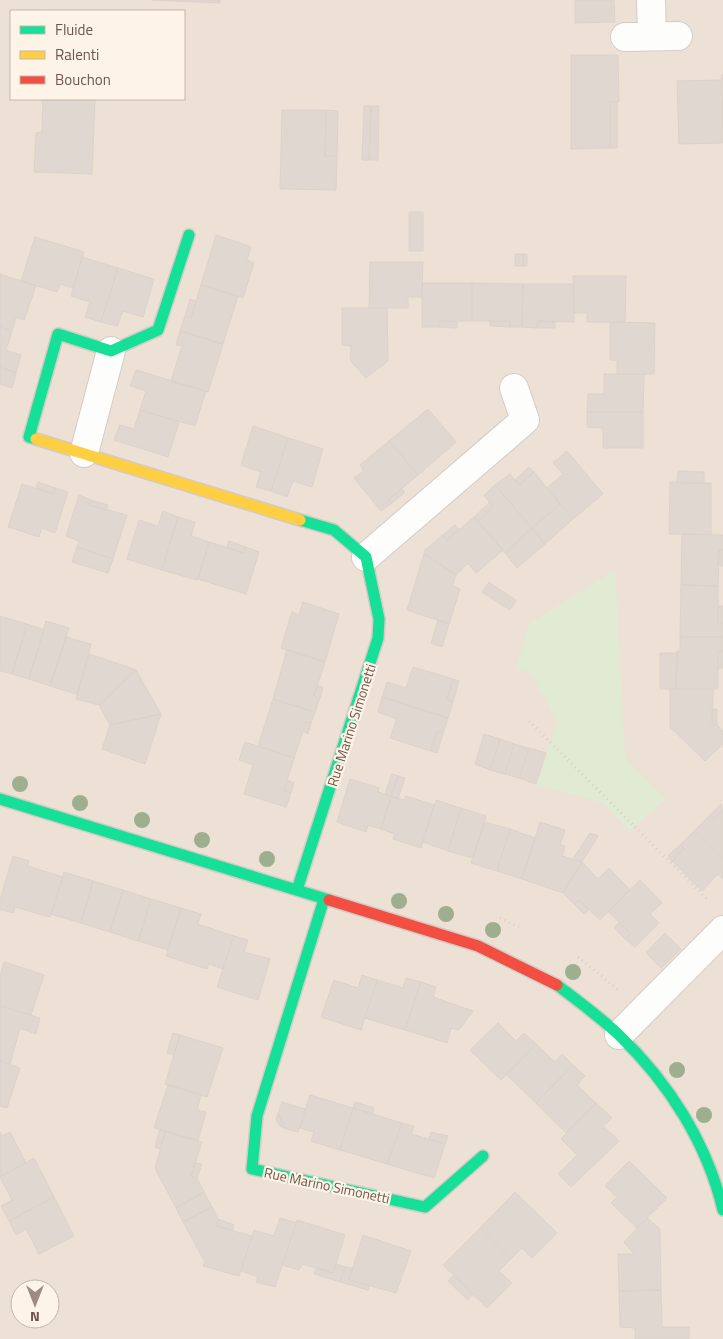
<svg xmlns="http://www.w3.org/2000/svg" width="723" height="1339" font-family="'Titillium Web',sans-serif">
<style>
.residential{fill:#ede1d5;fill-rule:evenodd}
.green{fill:#e1ead3}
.building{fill:#e0d7d0;stroke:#dcd2ca}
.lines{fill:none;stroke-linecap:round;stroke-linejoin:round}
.street-casing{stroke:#d3ccc6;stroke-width:30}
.fast-casing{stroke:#d3cbc4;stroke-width:14}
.slow-casing{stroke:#d3cbc4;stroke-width:14}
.jam-casing{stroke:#d3cbc4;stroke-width:14}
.path{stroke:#d6ceca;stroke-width:3;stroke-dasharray:1 4;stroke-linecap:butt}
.street{stroke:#fdfdfc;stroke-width:28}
.fast{stroke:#16e098;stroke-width:11}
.slow{stroke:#ffcf43;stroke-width:11}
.jam{stroke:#f24e42;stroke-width:11}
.tree{fill:#9eaf8f}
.labels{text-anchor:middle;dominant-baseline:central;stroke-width:4.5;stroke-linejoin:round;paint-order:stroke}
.street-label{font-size:14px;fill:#6f564b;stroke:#fdf4e7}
</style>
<rect width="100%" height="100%" fill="#f4efe8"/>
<path class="residential" d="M0 0H723V1339H0ZM11 11H184V99H11ZM20 1289H50V1319H20Z"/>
<path class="green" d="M615 570 625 757 666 799 629 831 603 803 536 784 557 722 531 673 516 669 529 624Z"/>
<path class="building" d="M152 0H220V3Z
M575 0H614L615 22 575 23Z
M571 55H618L619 102H610V148L571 149Z
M722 74 723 143 679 144 677 81 722 80Z
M43 99H95L92 174 34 172 36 133 42 132Z
M610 102H617V148H610Z
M364 106H371L369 160H362Z
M371 106H379L378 160H369Z
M282 110H326L325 156H337L336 190 280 189Z
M326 110 338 111 337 156H325Z
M409 212H423V251H409Z
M216 235 251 247 247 260 254 263 243 298 201 285Z
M35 237 84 252 73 288 60 284 57 292 21 281Z
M515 254H523V266H515Z
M523 254H527V266H523Z
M82 257 118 268 101 322 85 317 90 302 71 296Z
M370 262H423L422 297H408V308H369Z
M118 268 154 279 143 317 123 311 117 326 101 322Z
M0 274 36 286 24 320 16 317 12 331 0 327Z
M573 276H626L625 322H587V313H574Z
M422 283H472V321H438V327H422Z
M472 283 523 284 522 327H510V321H472Z
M523 284H574V322L538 321 537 328 522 327Z
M201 285 238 296 223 344 180 331 185 316 191 318Z
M190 299 196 301 191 318 185 316Z
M342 308H387L388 361 366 378 350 360 351 346 342 345Z
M438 321H457V328L438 327Z
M490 321H510V327L490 326Z
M538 321 555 322V328H537Z
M610 322 655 323 654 374H617V360H610Z
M0 327 12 331 6 350 21 355 16 373 0 367Z
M180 331 223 344 208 392 171 381 182 346 176 345Z
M0 367 16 373 12 388 0 384Z
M136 370 206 391 195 426 140 410 146 391 130 386Z
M604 374H644L643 412H587L588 394H604Z
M428 409 456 442 418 475 389 441Z
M140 410 179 422 168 457 114 440 120 425 134 429Z
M587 412H643V448H603V428L587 427Z
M253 426 288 438 271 491 256 487 261 472 241 465Z
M288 438 323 449 312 487 293 481 287 497 271 491Z
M389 441 418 475 388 500 392 503 381 511 354 478 364 471 360 465Z
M567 451 603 494 573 519 547 488 563 474 553 463Z
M529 467 534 472 519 485 515 480Z
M678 471 704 472V483H677Z
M534 472 560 504 532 528 495 485 510 474 519 485Z
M38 482 55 488 53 494 36 488Z
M670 482 711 483V535L669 534Z
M22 484 53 494 55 488 68 492 55 533 42 528 39 537 8 527Z
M495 485 532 528 505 553 478 521 493 507 484 495Z
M401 489 405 492 392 503 388 500Z
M79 495 91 500 89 505 127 515 113 559 77 547 79 541 66 536Z
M91 500 108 505 106 510 89 505Z
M490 502 493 507 478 521 474 517Z
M560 504 573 519 545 544 532 528Z
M163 511 178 517 162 570 127 559 139 520 158 526Z
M178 517 195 522 191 536 209 542 197 580 162 570Z
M474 517 503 550 476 573 468 563 456 575 424 554 425 550 443 535 447 540Z
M455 525 459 529 447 540 443 535Z
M532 528 545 544 517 568 505 553Z
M682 534 723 535V550H719L718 586 681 585Z
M229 541 246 547 244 553 227 548Z
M209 542 244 553 246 547 259 552 246 594 198 579Z
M77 547 113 559 108 573 72 562Z
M719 550H723V566H718Z
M424 554 456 575 452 586 460 589 449 624 407 610Z
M489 582 516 600 510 610 482 592Z
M681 585 718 586V622L723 623V637H680Z
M303 602 339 614 325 662 281 648 292 612 299 615Z
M718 606H723V623L718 622Z
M0 616 27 624 12 674 0 671Z
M438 620 449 624 442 647 431 643Z
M46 621 69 628 50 686 29 679Z
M27 624 44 630 29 679 12 674Z
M66 637 91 644 77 694 50 686Z
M680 637H723V651H718V689H676L677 651H680Z
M287 650 325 662 314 696 320 698 315 712 273 699Z
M718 651H723V668H718Z
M660 653H677L676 689H660Z
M89 654 136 670 99 705 76 699Z
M413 667 453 679 447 699 453 702 448 718 382 697 387 682 406 688Z
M136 670 161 714 110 725 99 705Z
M453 679 459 681 453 702 447 699Z
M317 686 323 687 320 698 314 696Z
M670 689H713L712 725H717L723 731V744L705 761 670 727Z
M382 697 448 718 443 733 437 731 431 751 390 738 397 719 378 712Z
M273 699 315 712 311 723 306 722 294 758 258 746Z
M712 709H717V725H712Z
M161 714 145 764 102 749 110 725Z
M306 722 311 723 308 734 303 731Z
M437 731 443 733 437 753 431 751Z
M484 734 500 739 490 770 475 764Z
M500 739 514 744 505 774 490 770Z
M245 742 294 758 284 791 291 793 286 807 244 794 253 765 239 760Z
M514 744 529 748 519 778 505 774Z
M529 748 546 753 536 784 519 778Z
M392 774 398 776 391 796 385 794Z
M398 776 405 778 398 799 391 796Z
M350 779 379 788 378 792 391 796 381 829 368 825 366 832 337 822Z
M287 780 294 783 291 793 284 791Z
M391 796 404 800 406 796 434 805 421 848 393 839 395 834 381 829Z
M436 800 461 808 448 851 423 842Z
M721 804 723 810 714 819 710 815Z
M461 808 486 816 473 858 448 851Z
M723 810V858L695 830 710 815 714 819Z
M485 822 510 829 497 871 471 863Z
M540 822 565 830 560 845 565 846 562 856 582 862 563 893 522 879Z
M510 829 535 838 522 879 497 871Z
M695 830 723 858V879L718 874 702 891 672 861 684 849 681 844Z
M590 833 598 836 582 862 573 859Z
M681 844 684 849 672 861 668 856Z
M13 856 29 861 27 866 63 877 50 917 15 907 13 913 0 909V900Z
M582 862 598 879 609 868 630 890 600 920 579 900 574 904 563 893Z
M64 872 93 881 81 923 51 914Z
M640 880 662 903 650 914 659 923 635 947 625 939 631 934 608 911Z
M93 881 123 890 110 932 81 923Z
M123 890 151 899 138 941 110 932Z
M151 899 181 908 168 950 138 941Z
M579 900 589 910 584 914 574 904Z
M181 908 201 914 198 924 234 936 223 969 209 964 207 969 166 956Z
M619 923 631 934 625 939 614 927Z
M665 933 681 949 661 968 646 953Z
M234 936 248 940 244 952 270 959 258 1000 217 987Z
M4 962 44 975 31 1015 0 1006V976Z
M362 975 377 980 361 1030 321 1017 334 980 358 988Z
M406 978 421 982 405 1030 365 1018 377 980 403 988Z
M421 982 436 987 433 997 473 1011 459 1030 451 1028 447 1043 405 1030Z
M0 1006 40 1018 36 1034 20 1028 10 1064 0 1061Z
M498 1023 516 1041 524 1033 536 1044 501 1080 470 1050Z
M173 1033 180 1035 174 1055 167 1053Z
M180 1035 223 1048 207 1097 165 1084Z
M536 1044 555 1062 562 1054 573 1065 536 1103 506 1074Z
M0 1061 20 1068 7 1108 0 1106Z
M573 1065 585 1076 577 1085 596 1103 566 1133 536 1103Z
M168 1085 201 1095 197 1110 206 1112 198 1141 154 1128Z
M310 1095 353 1108 340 1150 311 1141 314 1132 300 1128Z
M282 1102 305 1109 298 1132 286 1129 278 1114Z
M355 1102 374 1108 372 1114 353 1108Z
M596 1103 612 1118 603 1126 619 1141 571 1187 558 1174 577 1155 561 1139Z
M353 1108 402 1123 387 1164 340 1150Z
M278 1114 286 1129 280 1126 276 1120Z
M402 1123 414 1126 411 1134 445 1144 434 1178 387 1164Z
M160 1129 166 1131 160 1149 155 1147Z
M166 1131 202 1142 191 1176 197 1178 204 1192 176 1208 155 1168Z
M0 1132 2 1136 10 1132 26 1163 0 1177Z
M431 1132 448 1136 445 1144 429 1139Z
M34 1158 54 1197 9 1221 1 1206 12 1200 0 1177Z
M629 1161 667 1198 637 1228 611 1203 617 1197 605 1186Z
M196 1163 202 1164 197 1178 191 1176Z
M204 1192 212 1207 183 1222 176 1208Z
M515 1192 557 1233 532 1258 522 1248 511 1259 480 1228Z
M54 1197 74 1236 39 1254 26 1229 16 1235 9 1221Z
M212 1207 218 1219 216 1226 252 1236 239 1276 203 1266 205 1262 183 1222Z
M280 1218 296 1223 275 1287 256 1282 258 1277 241 1271 254 1230 274 1236Z
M647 1218 660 1229 661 1290 619 1291 618 1254H634L624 1242Z
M218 1219 234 1225 232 1230 216 1226Z
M297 1220 345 1235 333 1273 302 1264 299 1270 282 1265Z
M480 1228 511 1259 499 1271 512 1283 487 1308 443 1265Z
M363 1235 411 1251 396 1293 349 1280Z
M336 1264 345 1267 340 1282 314 1274 316 1268 333 1273Z
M345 1267 352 1268 349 1280 369 1285 368 1290 340 1282Z
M454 1275 473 1294 468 1300 448 1281Z
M661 1290 662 1327H689V1339H635V1328L620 1327 619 1291Z"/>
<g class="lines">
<g class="street-casing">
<path id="street" d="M651 0 652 36
M625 37 678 36
M84 453 111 351
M366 557 525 420 514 388
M619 1035 723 930"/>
</g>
<g class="fast-casing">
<path id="fast" d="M36 439 29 437 58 334 111 351 158 330 189 235
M0 799 329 900
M297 890 378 638 379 619 366 557 334 530 300 520
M324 899 257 1116 252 1169 425 1207 483 1156
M557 985C578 1001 600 1017 619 1035 669 1083 707 1143 723 1210"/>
</g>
<g class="slow-casing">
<path id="slow" d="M36 439 300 520"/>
</g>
<g class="jam-casing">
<path id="jam" d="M329 900 478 946 557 985"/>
</g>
<path class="path" d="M529 721 709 901
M500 918 521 928
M578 957 620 991"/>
<use href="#street" class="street"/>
<use href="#fast" class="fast"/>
<use href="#slow" class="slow"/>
<use href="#jam" class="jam"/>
</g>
<g class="tree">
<circle cx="20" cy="784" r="8"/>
<circle cx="80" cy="803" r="8"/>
<circle cx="142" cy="820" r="8"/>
<circle cx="202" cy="840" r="8"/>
<circle cx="267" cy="859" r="8"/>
<circle cx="399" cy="901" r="8"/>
<circle cx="446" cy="914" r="8"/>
<circle cx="493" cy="930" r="8"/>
<circle cx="573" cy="972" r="8"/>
<circle cx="677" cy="1070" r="8"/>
<circle cx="704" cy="1115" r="8"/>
</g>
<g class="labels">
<g class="street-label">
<text transform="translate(351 725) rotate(-72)">Rue Marino Simonetti</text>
<text transform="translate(327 1185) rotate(12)">Rue Marino Simonetti</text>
</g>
</g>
<rect x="10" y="10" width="175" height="90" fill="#fdf4e7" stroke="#c4b5a9"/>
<rect x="20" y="26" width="25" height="8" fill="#16e098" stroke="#c4b5a9"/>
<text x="55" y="35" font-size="15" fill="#6f564b">Fluide</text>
<rect x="20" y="51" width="25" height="8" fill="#ffcf43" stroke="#c4b5a9"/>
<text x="55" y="60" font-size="15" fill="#6f564b">Ralenti</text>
<rect x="20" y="76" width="25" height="8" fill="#f24e42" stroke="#c4b5a9"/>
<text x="55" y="85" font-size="15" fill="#6f564b">Bouchon</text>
<g transform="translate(35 1304) rotate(180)"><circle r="24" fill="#fdf4e7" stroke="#c4b5a9"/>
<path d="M0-4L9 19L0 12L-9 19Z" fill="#9e8c82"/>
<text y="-8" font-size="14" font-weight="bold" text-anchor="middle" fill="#6f564b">N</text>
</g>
</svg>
